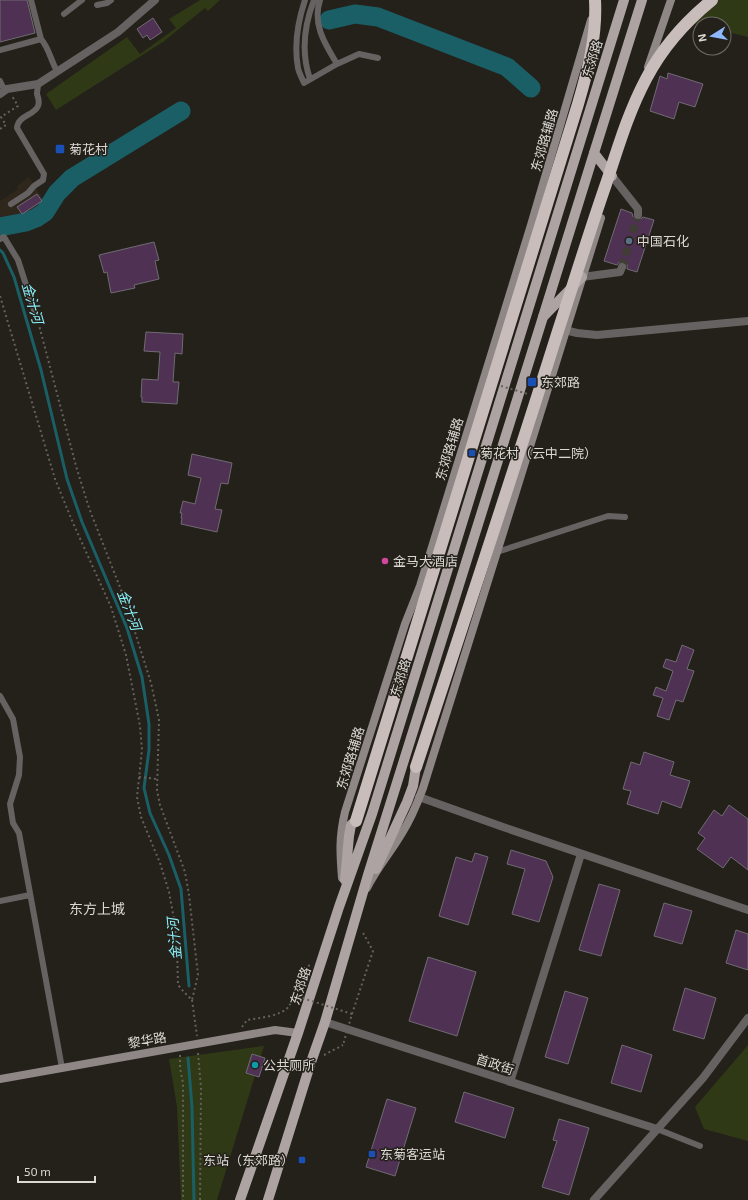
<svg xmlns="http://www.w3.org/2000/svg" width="748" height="1200" font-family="'Exo 2','Noto Sans SC',sans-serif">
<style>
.built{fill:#2f261c}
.green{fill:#2f3916}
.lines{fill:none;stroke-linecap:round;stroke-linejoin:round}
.stream{stroke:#1a5f66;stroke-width:3}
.river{stroke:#1a5f66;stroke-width:19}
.building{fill:#4e3153;stroke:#706b72}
.street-tunnel{stroke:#403c36;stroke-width:8;stroke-dasharray:8 4;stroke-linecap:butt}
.path{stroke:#65615c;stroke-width:2;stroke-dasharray:2 3;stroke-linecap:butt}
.lane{stroke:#666261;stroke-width:6}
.street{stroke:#666261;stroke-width:8}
.secondary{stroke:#8e8786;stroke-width:8}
.primary{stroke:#ada3a2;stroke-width:10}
.path-bridge{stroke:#65615c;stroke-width:2;stroke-dasharray:2 3;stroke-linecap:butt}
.primary-bridge{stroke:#ada3a2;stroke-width:10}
.highway-bridge{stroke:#c9bdbc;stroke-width:12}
.transit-dot{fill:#1a4fb4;stroke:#24201a;stroke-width:1.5}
.service-dot{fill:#5c6f8a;stroke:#24201a;stroke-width:1.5}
.hotel-dot{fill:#d1479c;stroke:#24201a;stroke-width:1.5}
.culture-dot{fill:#0f9aa8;stroke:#24201a;stroke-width:1.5}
.labels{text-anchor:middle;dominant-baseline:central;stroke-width:3;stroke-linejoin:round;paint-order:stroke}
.street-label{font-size:13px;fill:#dcd8d4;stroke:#24201a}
.poi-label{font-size:13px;fill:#dcd8d4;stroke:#24201a;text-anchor:start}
.water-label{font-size:14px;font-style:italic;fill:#8af1fb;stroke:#24201a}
.neighbourhood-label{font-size:14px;fill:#dcd8d4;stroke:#24201a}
</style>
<rect width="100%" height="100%" fill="#24201a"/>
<path class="built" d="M29 177 45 202 36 211 22 217 0 221V201L18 189 17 186Z"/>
<path class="green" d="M200 0H220L208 11 205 8 163 42 56 110 46 94 127 37 140 54 176 28 169 19Z
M713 0H748V37L724 31V24H700V25L693 23Z
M748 1045V1141L704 1129 695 1107Z
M264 1046 217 1200H181L177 1107 169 1059Z"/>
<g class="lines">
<path class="stream" d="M0 250 3 253 14 277 41 370 67 479 82 522 127 628 142 677 149 724V750L144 788 150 813 169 855 181 889 189 986
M188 1058 192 1107 194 1200"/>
<path class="river" d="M329 20 355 14 378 17 507 67 531 88
M0 227 26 222 36 218 45 212 57 193 72 178 181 111"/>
</g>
<path class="building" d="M0 0H27L35 33 0 42Z
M153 18 162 32 150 40 147 35 143 38 137 29Z
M668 73 703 84 695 107 679 102 674 119 650 111 660 76 667 79Z
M37 194 42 201 22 214 17 207Z
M621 209 632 213 633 217 636 220H640L643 217 654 220 637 272 627 269V264L624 262H619L617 265 604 261Z
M154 242 159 260 155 261 159 279 134 285 135 288 111 293 107 272 104 273 99 255Z
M146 332 183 334 182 354 175 353 173 382H179L177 404 142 402V397H141L142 379 158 380 160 352 144 351Z
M192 454 232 463 228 484 221 483 215 509 222 510 217 532 181 524 182 518H181L182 513H180L183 501 195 504 201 478 188 475Z
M682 645 694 650 687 669 694 671 683 702 676 700 669 720 657 716 663 698 653 695 656 687 666 691 673 671 663 667 666 659 676 662Z
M644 752 674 762 670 775 690 781 681 808 662 801 658 814 627 804 631 791 623 789 631 762 640 765Z
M729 805 748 819V870L731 857 723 868 697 849 705 838 698 833 714 810 722 816Z
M511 850 546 861 553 877 539 922 512 914 525 869 507 864Z
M475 853 488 857 468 925 439 916 456 857 472 862Z
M599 884 620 890 601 956 579 950Z
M664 903 692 911 682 944 654 936Z
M736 930 748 934V970L726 963Z
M428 957 476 972 457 1036 409 1021Z
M685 988 716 998 704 1039 673 1030Z
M565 991 588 998 568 1064 545 1057Z
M622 1045 652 1055 641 1092 611 1083Z
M252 1054 265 1058 259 1077 246 1073Z
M464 1092 514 1108 505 1138 455 1122Z
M387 1099 416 1108 395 1176 366 1167Z
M559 1119 589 1128 569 1195 542 1187 557 1141 553 1140Z"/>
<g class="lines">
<path class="street-tunnel" d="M622 267 638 215"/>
<path class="path" d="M0 129 6 125 1 117 18 106 12 96
M0 296 55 479 73 523 111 607 126 655 140 726 142 750 137 797 141 817 160 863 169 892 174 919 177 947 178 985 184 992 192 1000 198 975 189 895 185 872 160 805 157 790 159 720 151 683 125 600 89 508 76 466 39 325
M139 777 157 779
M192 1000 197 1036
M352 1014 373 951 362 931
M242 1027 247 1020C258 1018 283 1016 289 1006 293 1000 298 978 301 970L310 965
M198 1053 201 1088 200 1200
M180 1055V1068L183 1083V1200
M324 1055 343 1045"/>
<path class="lane" d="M305 0C298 21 294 46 298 68 299 73 302 78 304 83L337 64 359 54 378 58
M320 0C312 24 325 44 337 64
M97 5 107 3 111 0
M64 14 82 0
M41 39C49 48 51 61 57 71
M0 50 41 39 31 0
M310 79C301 53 304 26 314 0
M0 81 5 91
M11 204 28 193 34 186 43 180 44 174 17 128C18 115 34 116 38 106 40 101 38 98 37 94 37 91 38 87 38 84
M0 239 4 237 18 260 37 319
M497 552 608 516 625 517
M0 696 13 719 20 757 19 775 10 804 13 823 19 833 62 1068
M0 901 30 895
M657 1129 700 1146"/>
<path class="street" d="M0 94 7 89 38 84 118 32 155 0
M612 176 638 209V215
M582 277 620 272 622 267
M565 330 577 333 597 335 748 321
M419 797 503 827 748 910
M325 1022 632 1121 657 1129
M510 1082 581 854
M594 1200 703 1078 748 1018"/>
<path class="secondary" d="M648 67 671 0
M342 878C340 853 339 837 345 812L405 624 420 586 531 225 591 20
M367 888C377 868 391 852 402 833 411 819 417 804 423 788L513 501 601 218
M0 1079 275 1030 298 1033"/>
<path class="primary" d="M612 176 594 153 642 0
M376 869 407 802 413 786 416 767
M345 880 349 836 351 825 356 821
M240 1200 298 1033 339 907 372 814 624 0
M268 1200 311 1062 325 1022 368 875 543 317 582 277"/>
<path class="path-bridge" d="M501 386 528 394
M293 995 352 1014 343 1045"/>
<path class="primary-bridge" d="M543 317 594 153"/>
<path class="highway-bridge" d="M416 767C464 622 512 477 558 331 574 282 589 233 606 184 618 148 628 113 646 79 662 48 685 22 712 0
M356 821 578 104C588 70 597 36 595 0"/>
</g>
<g class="transit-dot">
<rect x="55" y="144" width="10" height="10" rx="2"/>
<rect x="527" y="377" width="10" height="10" rx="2"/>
<rect x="468" y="449" width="8" height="8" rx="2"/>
<rect x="368" y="1150" width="8" height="8" rx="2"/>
<rect x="298" y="1156" width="8" height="8" rx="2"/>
</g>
<circle class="service-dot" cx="629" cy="241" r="4"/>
<circle class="hotel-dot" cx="385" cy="561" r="4"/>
<circle class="culture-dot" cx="255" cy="1065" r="4"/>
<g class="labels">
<g class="street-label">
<text transform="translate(592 59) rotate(-73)">东郊路</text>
<text transform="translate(544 140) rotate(-74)">东郊路辅路</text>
<text transform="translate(449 449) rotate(-73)">东郊路辅路</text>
<text transform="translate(400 678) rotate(-73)">东郊路</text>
<text transform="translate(350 758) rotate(-73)">东郊路辅路</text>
<text transform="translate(300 986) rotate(-72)">东郊路</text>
<text transform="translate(147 1040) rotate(-10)">黎华路</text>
<text transform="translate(495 1064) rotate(18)">首政街</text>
</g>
<g class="poi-label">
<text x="69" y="149">菊花村</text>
<text x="637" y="241">中国石化</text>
<text x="541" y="382">东郊路</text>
<text x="480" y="453">菊花村（云中二院）</text>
<text x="393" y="561">金马大酒店</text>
<text x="263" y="1065">公共厕所</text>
<text x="380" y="1154">东菊客运站</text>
<text x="294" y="1160" text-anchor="end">东站（东郊路）</text>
</g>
<g class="water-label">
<text transform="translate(33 303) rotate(74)">金汁河</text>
<text transform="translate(130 610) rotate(69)">金汁河</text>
<text transform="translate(174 939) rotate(-95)">金汁河</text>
</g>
<g class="neighbourhood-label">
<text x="97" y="908">东方上城</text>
</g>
</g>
<g transform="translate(712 36) rotate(259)"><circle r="19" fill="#24201a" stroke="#6e6a64"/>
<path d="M0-3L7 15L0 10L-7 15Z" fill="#8db9fc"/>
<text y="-6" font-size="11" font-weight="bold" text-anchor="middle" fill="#dcd8d4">N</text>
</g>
<path d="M18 1176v6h77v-6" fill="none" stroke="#dcd8d4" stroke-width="2"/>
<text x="24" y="1176" font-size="12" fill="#dcd8d4" stroke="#24201a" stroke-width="3" paint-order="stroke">50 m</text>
</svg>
